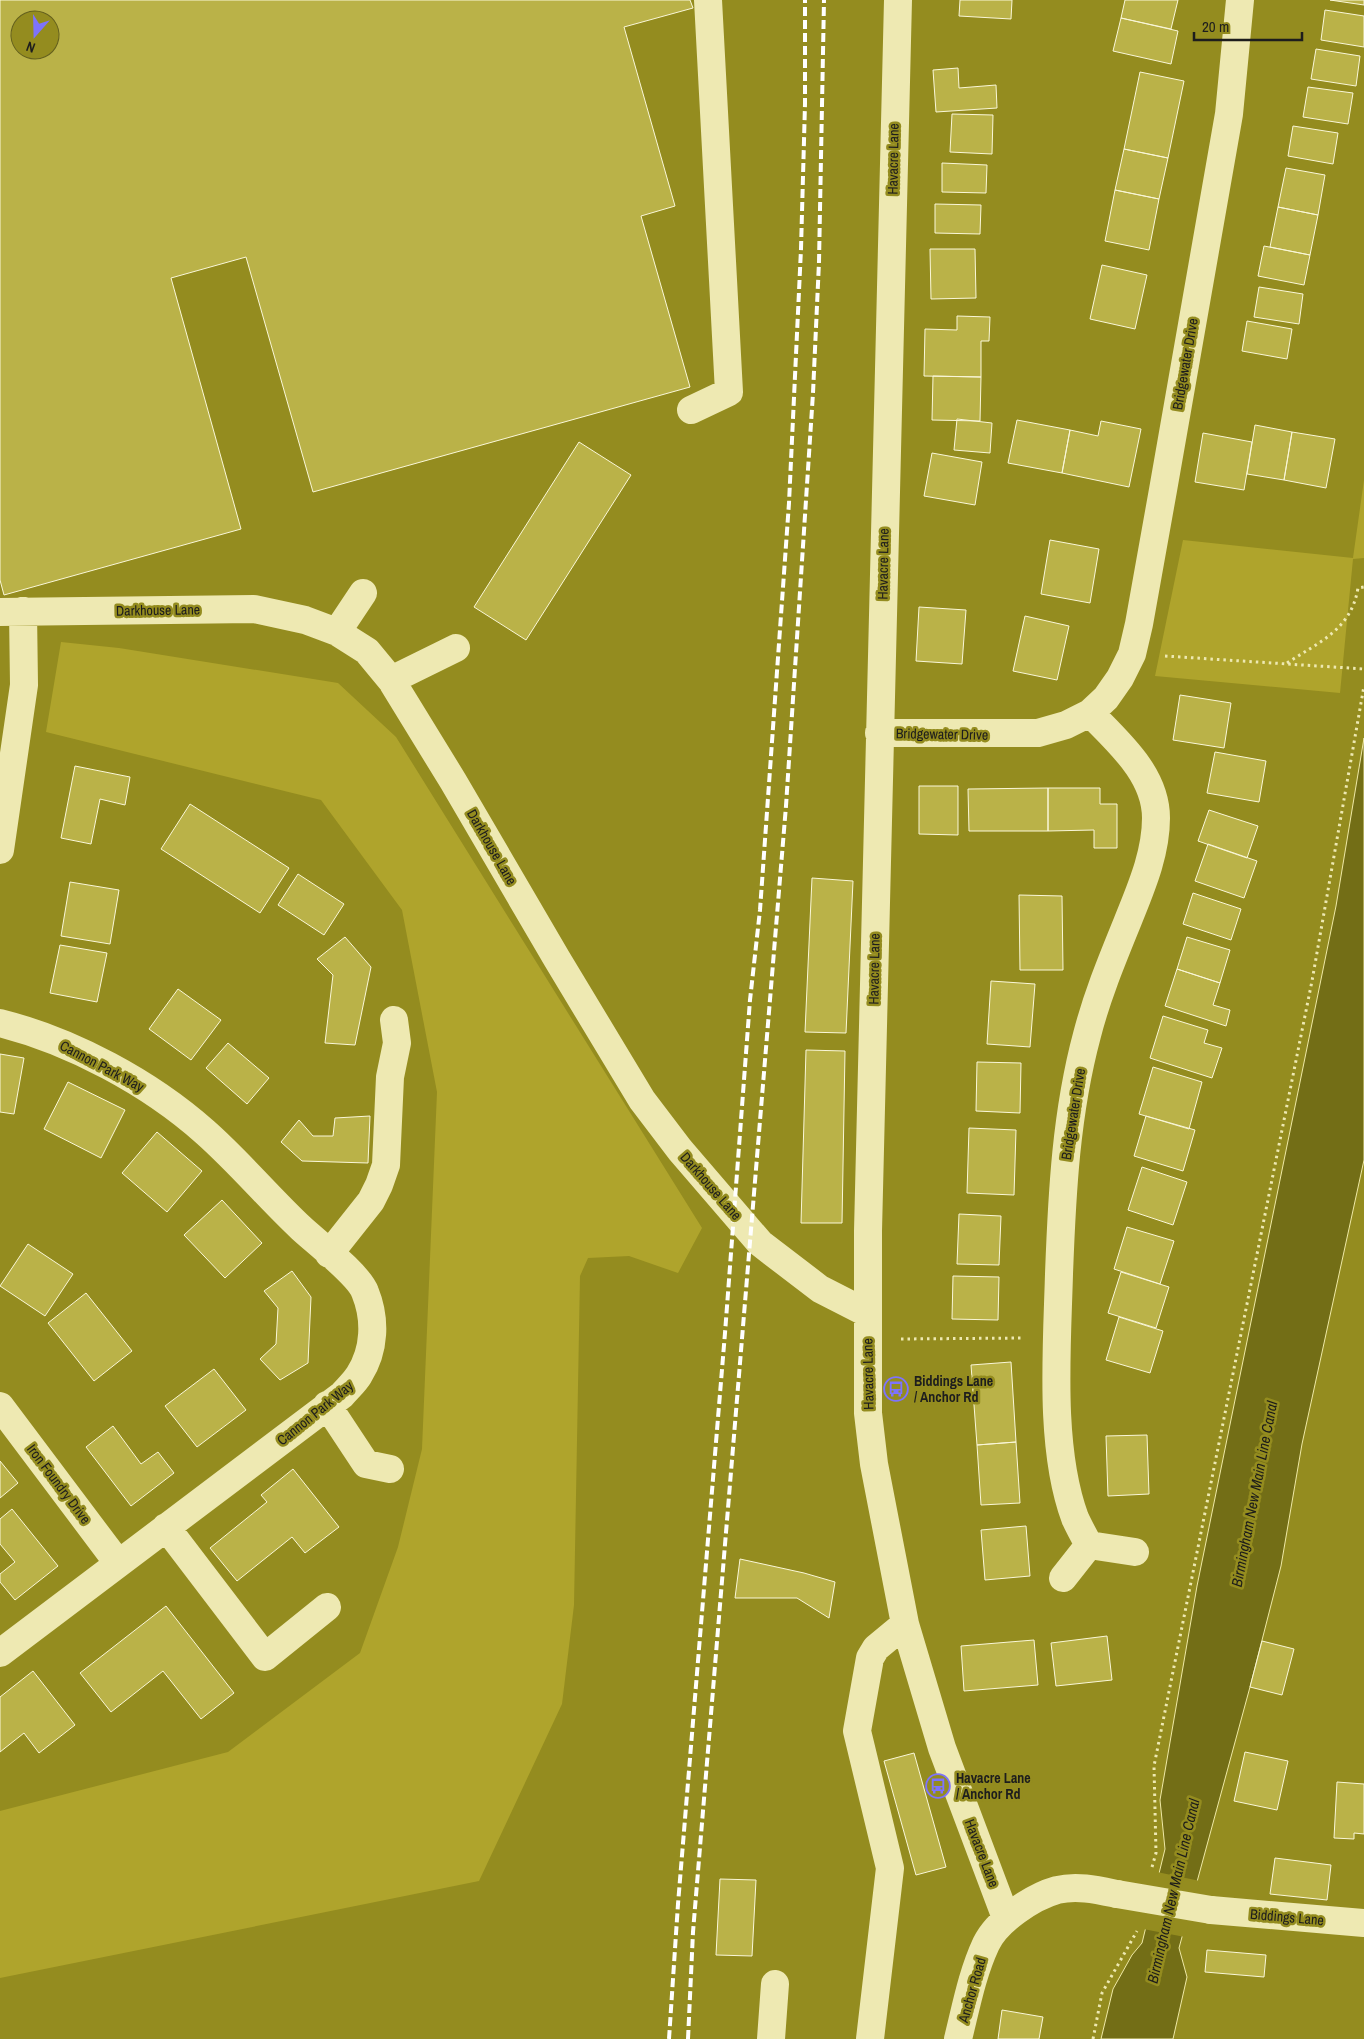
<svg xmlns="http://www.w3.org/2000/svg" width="1364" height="2039" font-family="'Archivo Narrow',sans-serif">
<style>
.green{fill:#afa42c}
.water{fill:#736e16;stroke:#efe9a6}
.pier{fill:#948c1f}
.building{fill:#bab248;stroke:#faf7d8;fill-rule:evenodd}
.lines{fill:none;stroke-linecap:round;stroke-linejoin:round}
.path{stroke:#eee9b2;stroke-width:3;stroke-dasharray:2.5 4;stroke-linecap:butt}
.minor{stroke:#eee9b2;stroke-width:28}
.rail{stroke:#fff;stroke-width:4;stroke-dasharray:9 4;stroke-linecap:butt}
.minor-bridge{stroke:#eee9b2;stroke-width:28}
.labels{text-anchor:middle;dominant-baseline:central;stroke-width:5;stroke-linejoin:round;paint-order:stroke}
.street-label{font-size:14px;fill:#1d1d1d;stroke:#948c1f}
.poi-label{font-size:14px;font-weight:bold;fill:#1d1d1d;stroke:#948c1f;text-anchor:start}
.water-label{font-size:15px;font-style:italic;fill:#1c1c1a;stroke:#948c1f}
</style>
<rect width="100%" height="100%" fill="#948c1f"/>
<path class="green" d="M1364 480V558L1353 559 1340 693 1155 676 1183 540 1353 558Z
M61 642 119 648 338 683 396 737 702 1228 678 1273 629 1256 588 1258 580 1276 574 1605 562 1704 479 1881 0 1978V1811L228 1752 360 1653 398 1547 422 1449 437 1092 402 910 321 800 46 732Z"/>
<path class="water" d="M1364 738V1160L1302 1444 1281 1566 1250 1687 1179 1948 1187 1977 1173 2039H1101L1113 1989 1132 1955 1142 1943 1165 1849 1160 1800 1197 1586 1336 906Z"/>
<path class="pier" d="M1157 1872 1200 1881 1185 1937 1143 1929Z"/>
<path class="building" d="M0 0H690L693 8 624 27 675 206 641 216 690 387 313 492 246 257 171 278 241 529 4 595 0 580ZM20 20H50V50H20Z
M960 0H1012L1011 19 959 16Z
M1125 0H1178L1171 29 1121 18Z
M1330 0H1364V5Z
M1325 10 1364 16V47L1321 40Z
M1121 18 1178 31 1171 64 1113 51Z
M1316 49 1360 56 1356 86 1311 79Z
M958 68 959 88 996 85 997 108 936 112 933 70Z
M1140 72 1184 81 1168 158 1124 149Z
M1308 87 1353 93 1348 124 1303 117Z
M952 114 993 115 992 154 950 152Z
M1293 126 1338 133 1333 164 1288 156Z
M1124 149 1168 158 1159 199 1115 190Z
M942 163 987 165 986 193 942 192Z
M1286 168 1325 175 1318 215 1278 207Z
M1115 190 1159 199 1149 250 1105 241Z
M935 204 981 205 980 234 935 233Z
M1278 207 1318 215 1310 255 1270 247Z
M1264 246 1310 255 1304 285 1258 276Z
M930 249H975L976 298 931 299Z
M1102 265 1147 275 1135 329 1090 319Z
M1259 287 1303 294 1299 324 1254 317Z
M957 316 990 317 989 341H981V377L924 376 925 329 957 330Z
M1247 321 1292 329 1287 359 1242 351Z
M933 376 981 377 980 421 932 420Z
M957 419 992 423 990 453 954 450Z
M1017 420 1070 430 1062 473 1008 463Z
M1101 421 1141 429 1129 487 1062 473 1070 430 1098 436Z
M1255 425 1292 432 1284 480 1247 474Z
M1292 432 1335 439 1326 488 1284 480Z
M1203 433 1252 442 1244 490 1195 482Z
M579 442 631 475 526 640 474 607Z
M932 453 982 462 975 505 924 496Z
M1050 540 1099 549 1090 603 1041 594Z
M919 607 966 610 962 664 916 661Z
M1025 616 1069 626 1057 680 1013 671Z
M1180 695 1231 703 1224 748 1173 740Z
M1215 752 1266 761 1259 802 1207 793Z
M75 766 130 777 125 805 100 799 91 844 61 838Z
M919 786H958V835L919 834Z
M1048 788V831H969L968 789Z
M1048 788H1100V804H1117V848H1094V830L1048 831Z
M190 804 289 868 260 913 161 849Z
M1209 810 1258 826 1247 858 1198 841Z
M1208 844 1257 861 1244 898 1195 881Z
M298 874 344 904 324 935 278 905Z
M812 878 853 881 846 1033 805 1032Z
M70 882 119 890 110 944 61 936Z
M1193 893 1241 909 1231 940 1183 924Z
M1019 895 1062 896 1063 970H1020Z
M345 937 371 967 355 1045 325 1043 333 975 317 959Z
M1187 937 1230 950 1220 983 1177 969Z
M60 945 107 953 97 1002 50 993Z
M1177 969 1220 983 1213 1005 1230 1010 1226 1026 1165 1006Z
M991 981 1035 984 1030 1047 987 1044Z
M178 989 221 1020 191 1060 149 1029Z
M1163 1016 1208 1030 1204 1043 1222 1048 1212 1078 1150 1058Z
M228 1043 269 1078 247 1104 206 1068Z
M806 1050 845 1051 842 1223H801Z
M0 1054 24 1058 14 1114 0 1112Z
M977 1062 1021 1063 1020 1113 976 1111Z
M1153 1067 1202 1082 1189 1129 1139 1114Z
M68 1082 125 1110 101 1158 44 1129Z
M370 1116 368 1163 302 1161 281 1142 299 1120 313 1136H333L335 1118Z
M1146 1116 1195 1130 1183 1171 1134 1156Z
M969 1128 1016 1130 1014 1195 967 1193Z
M157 1132 202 1171 167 1212 122 1173Z
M1142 1167 1187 1182 1173 1225 1128 1210Z
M222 1200 262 1243 225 1278 184 1235Z
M959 1214 1001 1216 999 1265 957 1264Z
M1127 1227 1174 1241 1160 1284 1114 1269Z
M28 1244 73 1274 45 1316 0 1286Z
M292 1271 311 1297 308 1363 280 1380 260 1359 276 1344 278 1308 264 1291Z
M1121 1272 1169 1287 1156 1328 1108 1313Z
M953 1276 999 1277 998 1320 952 1319Z
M86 1293 132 1351 94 1381 48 1323Z
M1119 1317 1163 1331 1150 1373 1106 1360Z
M1011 1362 1016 1442 977 1445 971 1365Z
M214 1369 246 1410 197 1447 165 1406Z
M113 1426 141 1464 158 1452 174 1473 131 1506 86 1447Z
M1147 1435 1149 1494 1108 1496 1106 1436Z
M1016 1442 1020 1503 981 1505 977 1445Z
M0 1461 18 1483 0 1498Z
M293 1469 339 1527 305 1553 292 1537 237 1581 210 1548 267 1502 261 1495Z
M12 1509 58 1566 15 1600 0 1582V1574L15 1562 0 1544V1519Z
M1026 1526 1030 1576 985 1580 981 1530Z
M740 1559 804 1573 835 1582 829 1618 797 1598H735Z
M166 1606 234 1693 201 1719 163 1671 111 1712 80 1673Z
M1107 1636 1112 1680 1056 1686 1051 1643Z
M1034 1640 1038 1685 964 1691 961 1646Z
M1262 1641 1294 1649 1282 1695 1250 1687Z
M33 1671 75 1725 39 1753 24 1733 0 1752V1697Z
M1245 1752 1288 1761 1277 1810 1234 1801Z
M914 1753 946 1867 916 1875 884 1761Z
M1337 1782 1364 1784V1834L1354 1833V1839L1334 1838Z
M1275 1858 1331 1865 1327 1900 1270 1894Z
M720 1879 756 1880 752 1956 716 1955Z
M1207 1950 1266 1955 1264 1977 1205 1972Z
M1002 2010 1043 2017 1039 2039H998Z"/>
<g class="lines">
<path class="path" d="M1165 656 1364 669
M1287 663C1319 642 1351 630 1358 588L1364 587
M901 1339 1024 1338
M1152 1867 1156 1853 1154 1766 1312 981 1364 686
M1093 2039 1102 1993 1137 1931"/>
<path class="minor" d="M898 0 868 1231V1413L874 1464 905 1624 942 1748 1006 1918
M691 410 729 392 708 0
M0 612 254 609 305 620 337 632 367 651 391 680 453 781 557 959 642 1100 680 1150 760 1243 820 1289 867 1313
M337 632 363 593
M391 680 456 648
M879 733H1038L1066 725 1090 713 1106 698 1120 678 1132 654 1139 624 1163 490 1229 114 1240 0
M0 850 24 685 23 611
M0 1023C72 1041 150 1083 205 1132 239 1162 268 1197 301 1228 316 1242 359 1275 365 1292 376 1319 375 1350 359 1375 355 1382 347 1389 342 1395L0 1653
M329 1254 371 1201 379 1185 386 1165 390 1077 397 1043 394 1020
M327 1405 366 1464 390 1469
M0 1406 118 1563
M166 1527 265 1657 327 1607
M1089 1545C1084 1536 1079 1527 1075 1518 1049 1448 1057 1348 1059 1274 1062 1193 1066 1113 1087 1035 1097 996 1112 960 1127 923 1140 890 1156 855 1156 818 1156 774 1118 742 1090 713
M1063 1578 1089 1545 1135 1552
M1211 1910 1364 1923
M771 2039 775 1984
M870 2039 890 1868 857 1731 870 1658 876 1648 905 1624
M958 2039C966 2007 972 1974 986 1944 997 1921 1032 1897 1057 1890 1077 1885 1098 1890 1117 1894"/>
<path class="rail" d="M669 2039 678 1904 725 1333 750 1000 760 910 789 503 801 249 805 104V0
M688 2039 693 1932 786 806 813 393 819 262 824 0"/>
<path class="minor-bridge" d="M1117 1894 1211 1910"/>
</g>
<defs>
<g id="bus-ring" transform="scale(1.25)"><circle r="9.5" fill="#948c1f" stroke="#7e73fc" stroke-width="1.5"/><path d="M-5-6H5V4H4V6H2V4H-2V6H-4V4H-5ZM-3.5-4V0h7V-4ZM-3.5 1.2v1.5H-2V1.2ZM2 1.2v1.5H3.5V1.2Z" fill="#7e73fc"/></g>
</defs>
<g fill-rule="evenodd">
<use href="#bus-ring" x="896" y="1389"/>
<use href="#bus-ring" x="938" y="1786"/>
</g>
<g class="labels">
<g class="street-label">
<text transform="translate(893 159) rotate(-89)">Havacre Lane</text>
<text transform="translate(1185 364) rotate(-80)">Bridgewater Drive</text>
<text transform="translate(883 564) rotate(-89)">Havacre Lane</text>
<text transform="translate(158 610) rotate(-1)">Darkhouse Lane</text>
<text transform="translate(942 734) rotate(1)">Bridgewater Drive</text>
<text transform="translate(492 847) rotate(60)">Darkhouse Lane</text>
<text transform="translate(874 969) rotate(-89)">Havacre Lane</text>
<text transform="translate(102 1066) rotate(28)">Cannon Park Way</text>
<text transform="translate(1073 1114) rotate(-81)">Bridgewater Drive</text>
<text transform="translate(711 1186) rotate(49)">Darkhouse Lane</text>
<text transform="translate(868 1374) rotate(-91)">Havacre Lane</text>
<text transform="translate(315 1413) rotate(-39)">Cannon Park Way</text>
<text transform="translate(59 1484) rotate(53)">Iron Foundry Drive</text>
<text transform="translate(982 1853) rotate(69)">Havacre Lane</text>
<text transform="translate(1287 1917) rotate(5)">Biddings Lane</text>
<text transform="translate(972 1990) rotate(-74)">Anchor Road</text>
</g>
<g class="poi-label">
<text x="914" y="1381">Biddings Lane<tspan x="914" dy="16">/ Anchor Rd</tspan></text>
<text x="956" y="1778">Havacre Lane<tspan x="956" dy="16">/ Anchor Rd</tspan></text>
</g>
<g class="water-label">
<text transform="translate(1254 1494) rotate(-79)">Birmingham New Main Line Canal</text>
<text transform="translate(1173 1891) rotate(-77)">Birmingham New Main Line Canal</text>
</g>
</g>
<g transform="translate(35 35) rotate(200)"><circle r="24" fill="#948c1f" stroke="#64601e"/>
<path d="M0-4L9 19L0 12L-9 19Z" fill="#7e73fc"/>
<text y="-8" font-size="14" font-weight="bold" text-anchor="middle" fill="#1d1d1d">N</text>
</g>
<path d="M1194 32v8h108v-8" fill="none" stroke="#1d1d1d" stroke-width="2.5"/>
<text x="1202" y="32" font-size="15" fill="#1d1d1d" stroke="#948c1f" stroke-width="4" paint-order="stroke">20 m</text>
</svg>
